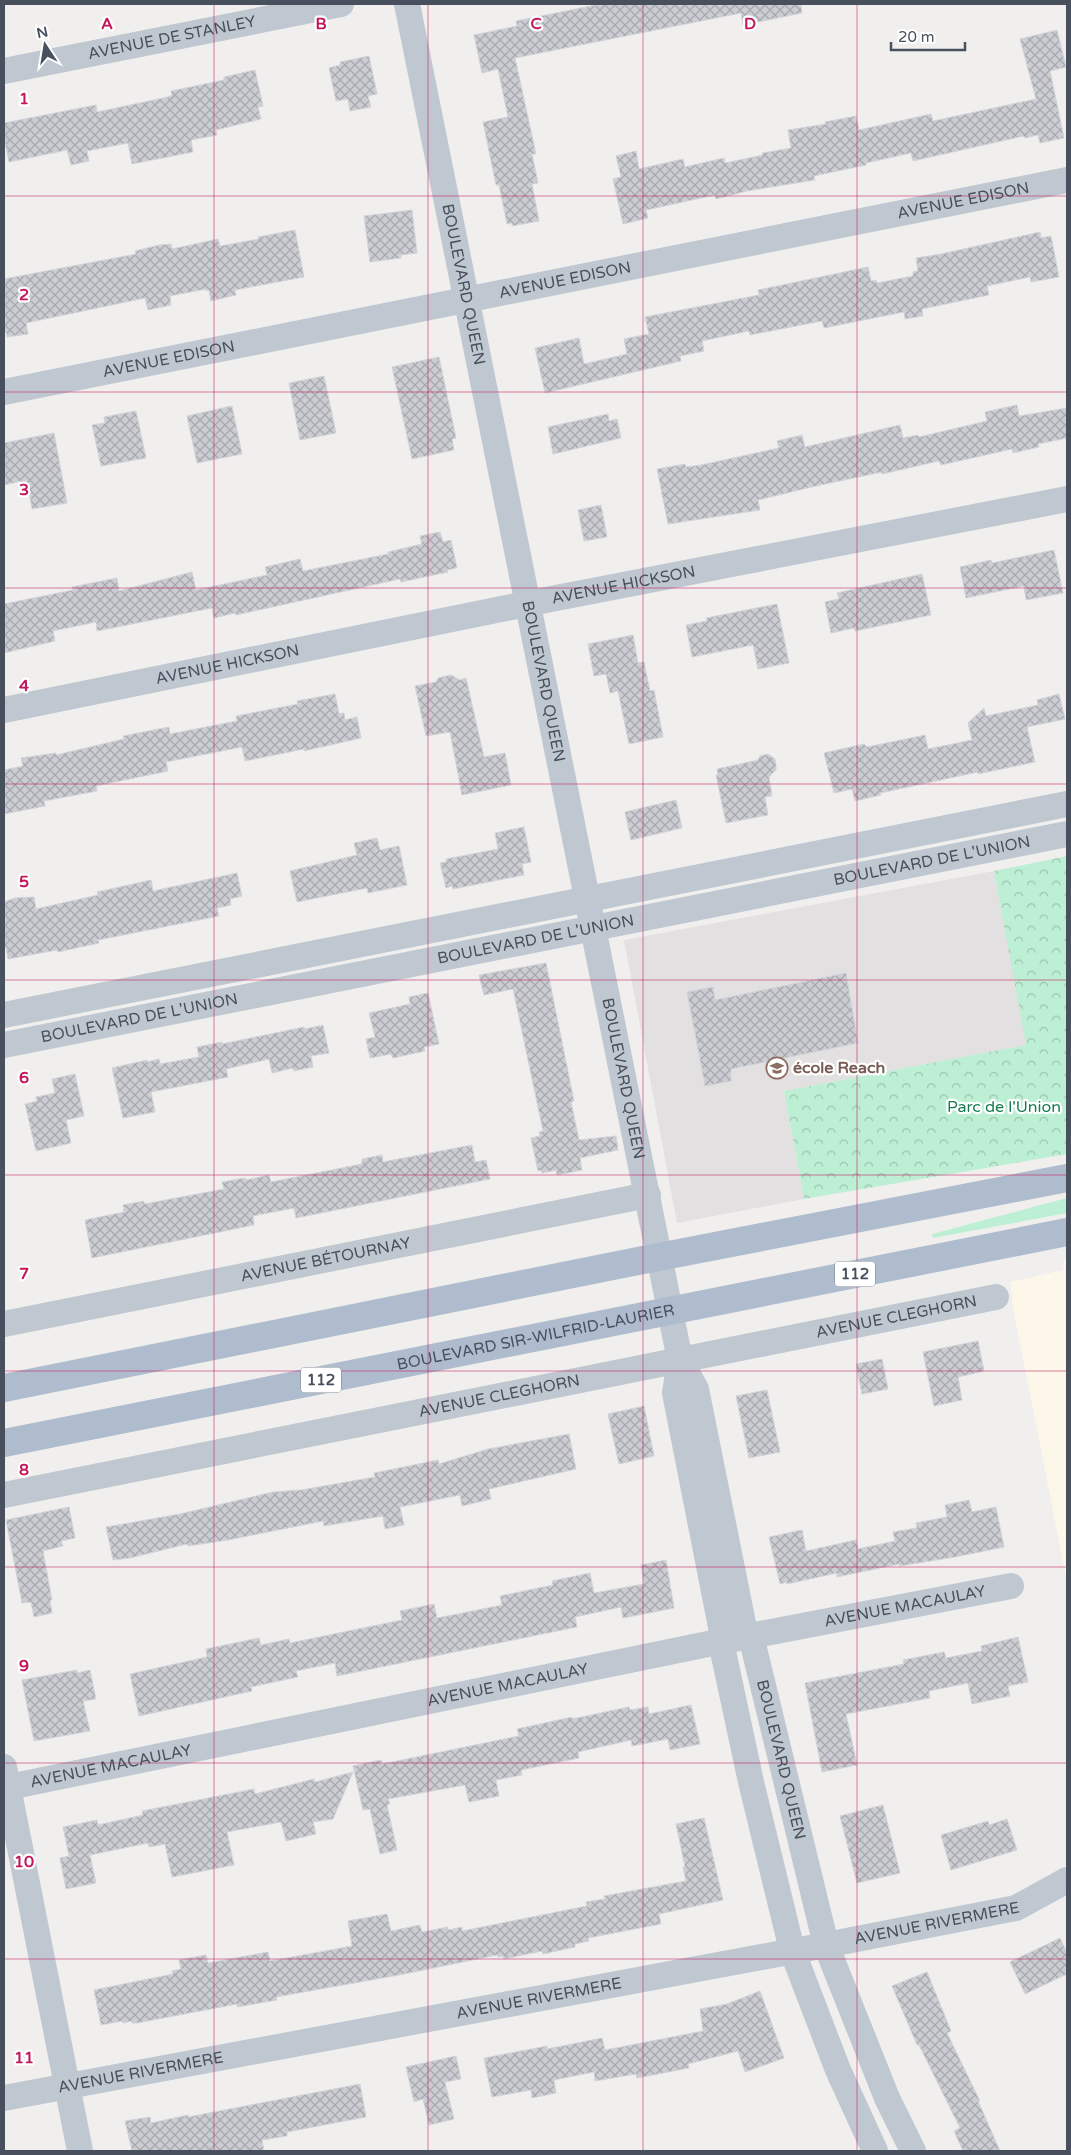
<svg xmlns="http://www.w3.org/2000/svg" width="1071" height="2155" font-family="'Varela Round',sans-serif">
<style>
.commercial{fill:#fcf7e8}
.education{fill:#e2e0e0}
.green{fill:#bdefd4}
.forest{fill:url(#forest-crowns)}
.building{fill:url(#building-cross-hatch);stroke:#d2d4da}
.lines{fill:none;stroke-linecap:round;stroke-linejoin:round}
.minor{stroke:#bfc8d1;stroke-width:26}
.primary{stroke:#aebccd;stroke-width:28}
.grid{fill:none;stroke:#c2185b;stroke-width:1;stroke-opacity:0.55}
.labels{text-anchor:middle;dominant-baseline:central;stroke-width:4.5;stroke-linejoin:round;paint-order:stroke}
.shield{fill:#fff;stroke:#7e848d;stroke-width:1}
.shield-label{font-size:15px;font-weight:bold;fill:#47505c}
.street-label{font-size:16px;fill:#47505c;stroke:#fff}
.education-label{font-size:16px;font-weight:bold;fill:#785e54;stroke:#fff;text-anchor:start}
.park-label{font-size:16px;fill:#177d51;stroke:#fff}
.grid-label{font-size:16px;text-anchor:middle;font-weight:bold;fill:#c2185b;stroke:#fff;stroke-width:4.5;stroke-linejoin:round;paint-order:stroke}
</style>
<defs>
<pattern id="forest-crowns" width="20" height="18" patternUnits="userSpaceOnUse" patternTransform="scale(1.25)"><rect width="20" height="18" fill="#bdefd4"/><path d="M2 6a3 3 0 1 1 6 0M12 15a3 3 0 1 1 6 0" fill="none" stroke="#9bc4af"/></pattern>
<pattern id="building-cross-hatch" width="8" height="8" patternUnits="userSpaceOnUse" patternTransform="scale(1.25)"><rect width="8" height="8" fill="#cbcdd3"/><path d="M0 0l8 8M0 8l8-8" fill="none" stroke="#a7a9ae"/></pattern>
</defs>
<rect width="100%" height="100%" fill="#f1efee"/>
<path class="commercial" d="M1067 1258V1582L1014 1313 1010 1282 1063 1270 1064 1259Z"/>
<path class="education" d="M994 871 1027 1045 784 1091 804 1199 677 1223 624 940Z"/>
<path class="green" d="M1067 1198V1213L933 1238 932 1234Z"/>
<path class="forest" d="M1067 856V1154L804 1199 784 1091 1026 1045 994 871Z"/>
<path class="building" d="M601 4H801L802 13 743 25 741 13 515 58 536 154H532L538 183 532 184 539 221 512 226V223L507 224 499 185H496L483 122 508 117 498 69 482 73 474 35 517 26 516 21Z
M1057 30 1066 67 1050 71 1064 138 1040 143 1038 135 1025 138 1024 136 913 161 911 153 866 163V165L814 176 815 180 747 191 716 199 715 195 646 210 648 218 623 224 613 179 621 177 616 156 636 151 639 169 683 159 685 167 724 158 725 163 763 155 762 153 791 148 788 130 826 124 825 122 856 116 859 130 931 114 933 121 1036 99 1020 39Z
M369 56 377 94 368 96 371 107 350 111 348 99 336 101 329 68 340 65V62Z
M255 70 263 106 258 107 261 119 216 130 217 135 191 140 193 152 132 164 128 143 87 151 89 161 71 165 67 150 9 162 4 137V123L96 105 97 112 168 97 172 95 171 91 224 80V77Z
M412 210 417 253 401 255V258L370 262 364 216Z
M295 230 304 277 235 290 236 295 211 301 209 290 206 291V289L170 296 171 305 148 310 145 298 26 323 28 334 7 337 6 332H4V279L136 254 135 251 159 245 171 244 172 249 218 239 220 246 259 239 258 237Z
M1040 232 1041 238 1051 236 1059 277 1031 282 1030 277 987 286 989 295 922 309 923 316 905 319 904 312 824 328 822 321 750 335 749 331 702 341 704 351 680 356 681 361 545 393 535 348 579 338 584 364 627 354 624 339 649 334 645 317 759 295 758 290 868 267 871 281 876 280 877 283 913 276V272L918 271 916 258 941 254Z
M439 357 456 438 452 439 454 450 412 459 392 367Z
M324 376 336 433 300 440 289 383Z
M1017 405 1019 416 1067 408V438L1038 444 1039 447 1013 453 1012 449 941 465 939 461 882 474V472L816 486 758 500 760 510 668 524 657 469 685 464 686 467 701 465 779 448 777 441 802 435 805 447 900 425 903 438 918 435 919 437 987 421 985 412Z
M232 406 242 454 197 463 187 416Z
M136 411 146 458 101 466 92 425 105 423 104 417Z
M608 414 609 421 617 419 621 438 553 454 548 427Z
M54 433 67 503 32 509 29 492 23 493 21 481 4 485V443Z
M601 505 607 537 584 541 578 510Z
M440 532 443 542 451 540 457 568 447 570 448 572 401 582 400 579 236 615 235 613 214 618 212 608 97 631 96 622 53 631 55 641 4 653V604L73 590 72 587 117 578 119 591 192 572 196 590 267 575 265 567 300 559 303 571 388 554V552L422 544 420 536Z
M1054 550 1063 593 1026 600 1024 586 966 598 960 567 991 560 992 563Z
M922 574 931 615 855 631 854 628 831 633 825 602 839 599 837 593Z
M777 604 789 663 758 669 753 645 692 657 686 625 707 621 706 618Z
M633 635 638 663 644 662 650 691 654 690 663 737 629 744 618 691 610 693 606 674 594 676 588 644Z
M451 675 460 680 466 678 484 757 505 753 511 785 462 795 450 732 426 736 415 686 436 682 438 678Z
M335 694 339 714 344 713 345 720 357 717 361 738 304 751V749L245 761 242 747 166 762 168 771 96 786 97 791 44 801 45 806 4 814V770L23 766 21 758 56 753V755L124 739 123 736 169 727 170 734 237 721 236 716 298 704 297 701Z
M1059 694 1065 719 1027 727 1035 762 978 774V772L880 793 881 795 855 801 852 789 834 793 824 753 864 744 867 747 925 735 928 749 972 740 968 723 984 708 986 716 1038 705 1037 700Z
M768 754 775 759 776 765V770L769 777 772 796 765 797 768 815 726 823 716 775H718L717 769 758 760 760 756Z
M676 800 682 828 631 840 625 812Z
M524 827 531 862 522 864 524 875 453 889 452 886 446 888 440 863 446 862V859L498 849 495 833Z
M377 838 380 850 399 846 407 885 368 893 367 888 297 902 290 871 357 855 354 843Z
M237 873 242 896 230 899 231 905 217 908 219 916 98 940 99 943 58 952 57 950 8 959 6 947H4V902L15 898 34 897 36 909 98 895 97 892 151 880 153 891Z
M546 963 574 1101 571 1102 579 1140 616 1136 618 1150 580 1158 582 1170 557 1175 556 1170 542 1173 541 1170 538 1171 531 1138 540 1136 539 1132 543 1131 513 989 484 995 479 975Z
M846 973 858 1043 731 1069V1081L705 1086 687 992 713 987 715 1000Z
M428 993 439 1044 424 1047 425 1051 393 1058 391 1054 370 1058 366 1039 375 1037 369 1013 410 1004 409 997Z
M323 1025 329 1053 311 1056 313 1067 294 1071 293 1068 272 1073 269 1059 226 1069 228 1077 151 1092 155 1112 123 1118 112 1068 147 1060V1062L159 1059 160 1064 199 1057 197 1047 222 1042V1044L304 1027 305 1029Z
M75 1074 84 1116 66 1120 71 1143 36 1151 25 1104 37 1101 36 1097 55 1093 52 1079Z
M472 1145 475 1162 486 1160 490 1179 296 1218 294 1208 253 1216 254 1225 92 1258 85 1220 124 1212 123 1205 144 1201V1204L224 1189 222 1182 245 1178 246 1180 269 1175 271 1182 362 1164V1159L382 1155 383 1162Z
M978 1341 984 1371 958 1377 962 1400 934 1406 923 1352Z
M882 1359 888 1389 862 1394 856 1364Z
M767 1390 780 1452 749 1458 736 1396Z
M644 1406 654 1456 619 1464 608 1414Z
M569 1434 576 1469 489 1489 491 1499 462 1506 460 1495 400 1507 404 1525 385 1529 383 1516 324 1526 323 1521 228 1540 188 1546 187 1544 130 1558 113 1560 106 1527 180 1514 273 1492 301 1490 375 1477 374 1473 438 1460 439 1464 488 1449Z
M969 1500 972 1512 996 1507 1004 1547 955 1557 900 1566 899 1564 837 1577V1573L787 1584V1582L780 1584 769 1537 802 1530 806 1551 856 1540 858 1549 895 1541 893 1532 917 1528 916 1523 947 1517 945 1505Z
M69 1507 75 1538 61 1541 63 1546 43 1551 52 1600H50L52 1613 34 1617 31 1602 22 1603 6 1520Z
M666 1560 674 1608 623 1618 621 1607 575 1617 577 1627 337 1676 335 1663 296 1671 298 1677 251 1687 252 1691 139 1716 130 1674 207 1657 206 1649 259 1638 261 1645 289 1639 290 1643 402 1620 400 1611 434 1604 437 1618 463 1613 502 1605 500 1596 553 1585 552 1581 590 1573 594 1593 644 1584 641 1565Z
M1018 1637 1028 1682 1008 1686 1010 1696 972 1704 968 1683 929 1691 930 1698 846 1714 857 1765 822 1772 805 1683 904 1664 903 1660 944 1652 946 1658 982 1651 981 1646Z
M77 1670V1673L90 1670 96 1699 83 1701 90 1731 34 1741 22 1680Z
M691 1705 700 1744 670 1750 668 1739 632 1746 631 1740 578 1752 579 1758 521 1770 522 1775 496 1780 499 1796 469 1802 465 1785 388 1799 390 1804 387 1805 397 1850 380 1854 370 1809 363 1810 353 1766 381 1760 382 1764 519 1736 517 1729 572 1717V1719L629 1707 630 1710 648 1707 649 1714Z
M353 1772 333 1819 313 1822 316 1834 286 1841 281 1822 227 1832 234 1865 172 1877 165 1844 149 1847 148 1843 90 1855 96 1883 66 1889 60 1858 69 1856 63 1827 97 1820 98 1825 143 1815 142 1811 254 1789 255 1794 314 1779 315 1782Z
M883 1805 900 1873 857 1883 840 1816Z
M704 1818 723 1900 659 1914 661 1924 588 1938 589 1941 575 1944V1947L543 1954 542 1951 504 1959 503 1956 498 1957 497 1955 399 1975 276 1997 277 2000 237 2007V2004L137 2023H132V2021L123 2023 122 2021 101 2025 94 1990 173 1974 172 1971 181 1969 179 1960 206 1955 208 1963 268 1952 270 1961 352 1946 348 1921 387 1914 391 1931 420 1925 422 1932 448 1927V1930L462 1927V1931L587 1906 586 1902 605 1899 604 1896 686 1881 683 1867H685L676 1824Z
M1007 1819 1017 1850 951 1870 941 1835 988 1821 989 1825Z
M1060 1938 1067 1953V1974L1025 1994 1010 1962Z
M927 1972 951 2031 947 2033 980 2101H978L1000 2151H963L954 2131 960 2128 919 2045H917L892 1986Z
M760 1991 784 2058 745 2072 738 2051 688 2064 689 2068 637 2078 636 2074 595 2081 594 2072 554 2080 556 2093 532 2098 531 2090 492 2097 484 2058 547 2046V2049L602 2038 605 2050 703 2031 700 2009 727 2004Z
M456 2056 461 2079 445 2082 454 2119 429 2125 423 2099 414 2102 406 2067Z
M360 2084 366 2117 287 2132V2136L262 2140 264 2151H132L125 2121 150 2117 151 2123 188 2115V2117Z"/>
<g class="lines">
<g class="minor">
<path id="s1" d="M407 4 680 1360 696 1389 744 1628 751 1636 826 1945 887 2098 913 2151"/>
<path id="s2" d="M4 71 341 4"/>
<path id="s3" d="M4 392 1067 180"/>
<path id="s4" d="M4 710 546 600 1067 499"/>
<path d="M4 1015 1067 804"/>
<path id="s5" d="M4 1045 1067 834"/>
<path id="s6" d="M4 1324 648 1195"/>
<path d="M680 1360 675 1393 722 1632 721 1642 751 1782 792 1950 838 2070 875 2151"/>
<path id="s7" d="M4 1495 996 1297"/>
<path d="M4 1767 80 2151"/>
<path id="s8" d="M4 1788 708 1644 1011 1586"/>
<path id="s9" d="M4 2098 826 1945 1016 1908 1067 1880"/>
</g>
<g class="primary">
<path d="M4 1388 638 1261 1067 1178"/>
<path id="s10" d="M4 1443 1067 1232"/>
</g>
</g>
<path class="grid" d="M214 4V2151M428 4V2151M643 4V2151M857 4V2151M4 196H1067M4 392H1067M4 588H1067M4 784H1067M4 980H1067M4 1175H1067M4 1371H1067M4 1567H1067M4 1763H1067M4 1959H1067"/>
<defs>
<g id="school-ring" transform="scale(1.125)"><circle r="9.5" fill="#fff" stroke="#8d6e63" stroke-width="1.5"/><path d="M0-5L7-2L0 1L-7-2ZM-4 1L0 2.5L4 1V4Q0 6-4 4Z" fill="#8d6e63"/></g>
</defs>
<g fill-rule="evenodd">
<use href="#school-ring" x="777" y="1068"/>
</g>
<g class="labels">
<g class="shield">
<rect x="835" y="1261.5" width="40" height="25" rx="4"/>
<rect x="301" y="1367.5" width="40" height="25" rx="4"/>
</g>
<g class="shield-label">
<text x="855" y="1274">112</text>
<text x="321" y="1380">112</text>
</g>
<g class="street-label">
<text stroke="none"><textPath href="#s2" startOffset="171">AVENUE DE STANLEY</textPath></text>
<text stroke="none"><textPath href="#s3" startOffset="978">AVENUE EDISON</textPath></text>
<text stroke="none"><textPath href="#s3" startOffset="572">AVENUE EDISON</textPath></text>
<text stroke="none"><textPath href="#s1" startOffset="286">BOULEVARD QUEEN</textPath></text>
<text stroke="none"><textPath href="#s3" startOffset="168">AVENUE EDISON</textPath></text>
<text stroke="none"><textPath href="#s4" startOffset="632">AVENUE HICKSON</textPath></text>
<text stroke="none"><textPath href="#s4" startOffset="228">AVENUE HICKSON</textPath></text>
<text stroke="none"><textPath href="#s1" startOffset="691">BOULEVARD QUEEN</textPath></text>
<text stroke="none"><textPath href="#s5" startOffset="946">BOULEVARD DE L'UNION</textPath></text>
<text stroke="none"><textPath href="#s5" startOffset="542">BOULEVARD DE L'UNION</textPath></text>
<text stroke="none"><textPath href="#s5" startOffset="138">BOULEVARD DE L'UNION</textPath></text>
<text stroke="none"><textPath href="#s1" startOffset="1096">BOULEVARD QUEEN</textPath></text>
<text stroke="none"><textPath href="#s6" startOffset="328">AVENUE BÉTOURNAY</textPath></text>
<text stroke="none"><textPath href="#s7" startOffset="910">AVENUE CLEGHORN</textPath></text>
<text stroke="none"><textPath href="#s10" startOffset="542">BOULEVARD SIR-WILFRID-LAURIER</textPath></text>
<text stroke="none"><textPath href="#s7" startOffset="505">AVENUE CLEGHORN</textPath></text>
<text stroke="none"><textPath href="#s8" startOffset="919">AVENUE MACAULAY</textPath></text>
<text stroke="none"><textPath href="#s8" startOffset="514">AVENUE MACAULAY</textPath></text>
<text stroke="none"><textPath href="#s1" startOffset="1798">BOULEVARD QUEEN</textPath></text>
<text stroke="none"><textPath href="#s8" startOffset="109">AVENUE MACAULAY</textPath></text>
<text stroke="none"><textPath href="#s9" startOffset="949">AVENUE RIVERMERE</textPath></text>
<text stroke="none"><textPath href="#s9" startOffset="544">AVENUE RIVERMERE</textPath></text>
<text stroke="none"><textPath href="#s9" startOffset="139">AVENUE RIVERMERE</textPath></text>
</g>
<g class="education-label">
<text x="793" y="1068">école Reach</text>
</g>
<g class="park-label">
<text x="1004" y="1107">Parc de l'Union</text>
</g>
</g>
<g class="grid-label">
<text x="107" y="29">A</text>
<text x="321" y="29">B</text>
<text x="536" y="29">C</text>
<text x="750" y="29">D</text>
<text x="24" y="104">1</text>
<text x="24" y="300">2</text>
<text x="24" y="495">3</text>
<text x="24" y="691">4</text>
<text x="24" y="887">5</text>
<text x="24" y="1083">6</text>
<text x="24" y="1279">7</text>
<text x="24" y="1475">8</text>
<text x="24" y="1671">9</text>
<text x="24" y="1867">10</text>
<text x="24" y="2063">11</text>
</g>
<rect width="1071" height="2155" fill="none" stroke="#47505c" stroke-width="10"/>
<g transform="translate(45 45) rotate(348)" stroke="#ffffff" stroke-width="4" paint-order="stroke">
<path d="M0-4L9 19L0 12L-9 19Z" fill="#47505c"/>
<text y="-8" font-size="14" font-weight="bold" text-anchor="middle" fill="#47505c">N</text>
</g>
<path d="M891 42v8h74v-8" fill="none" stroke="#47505c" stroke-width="2.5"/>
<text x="898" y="42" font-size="15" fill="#47505c" stroke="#ffffff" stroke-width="4" paint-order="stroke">20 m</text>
</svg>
